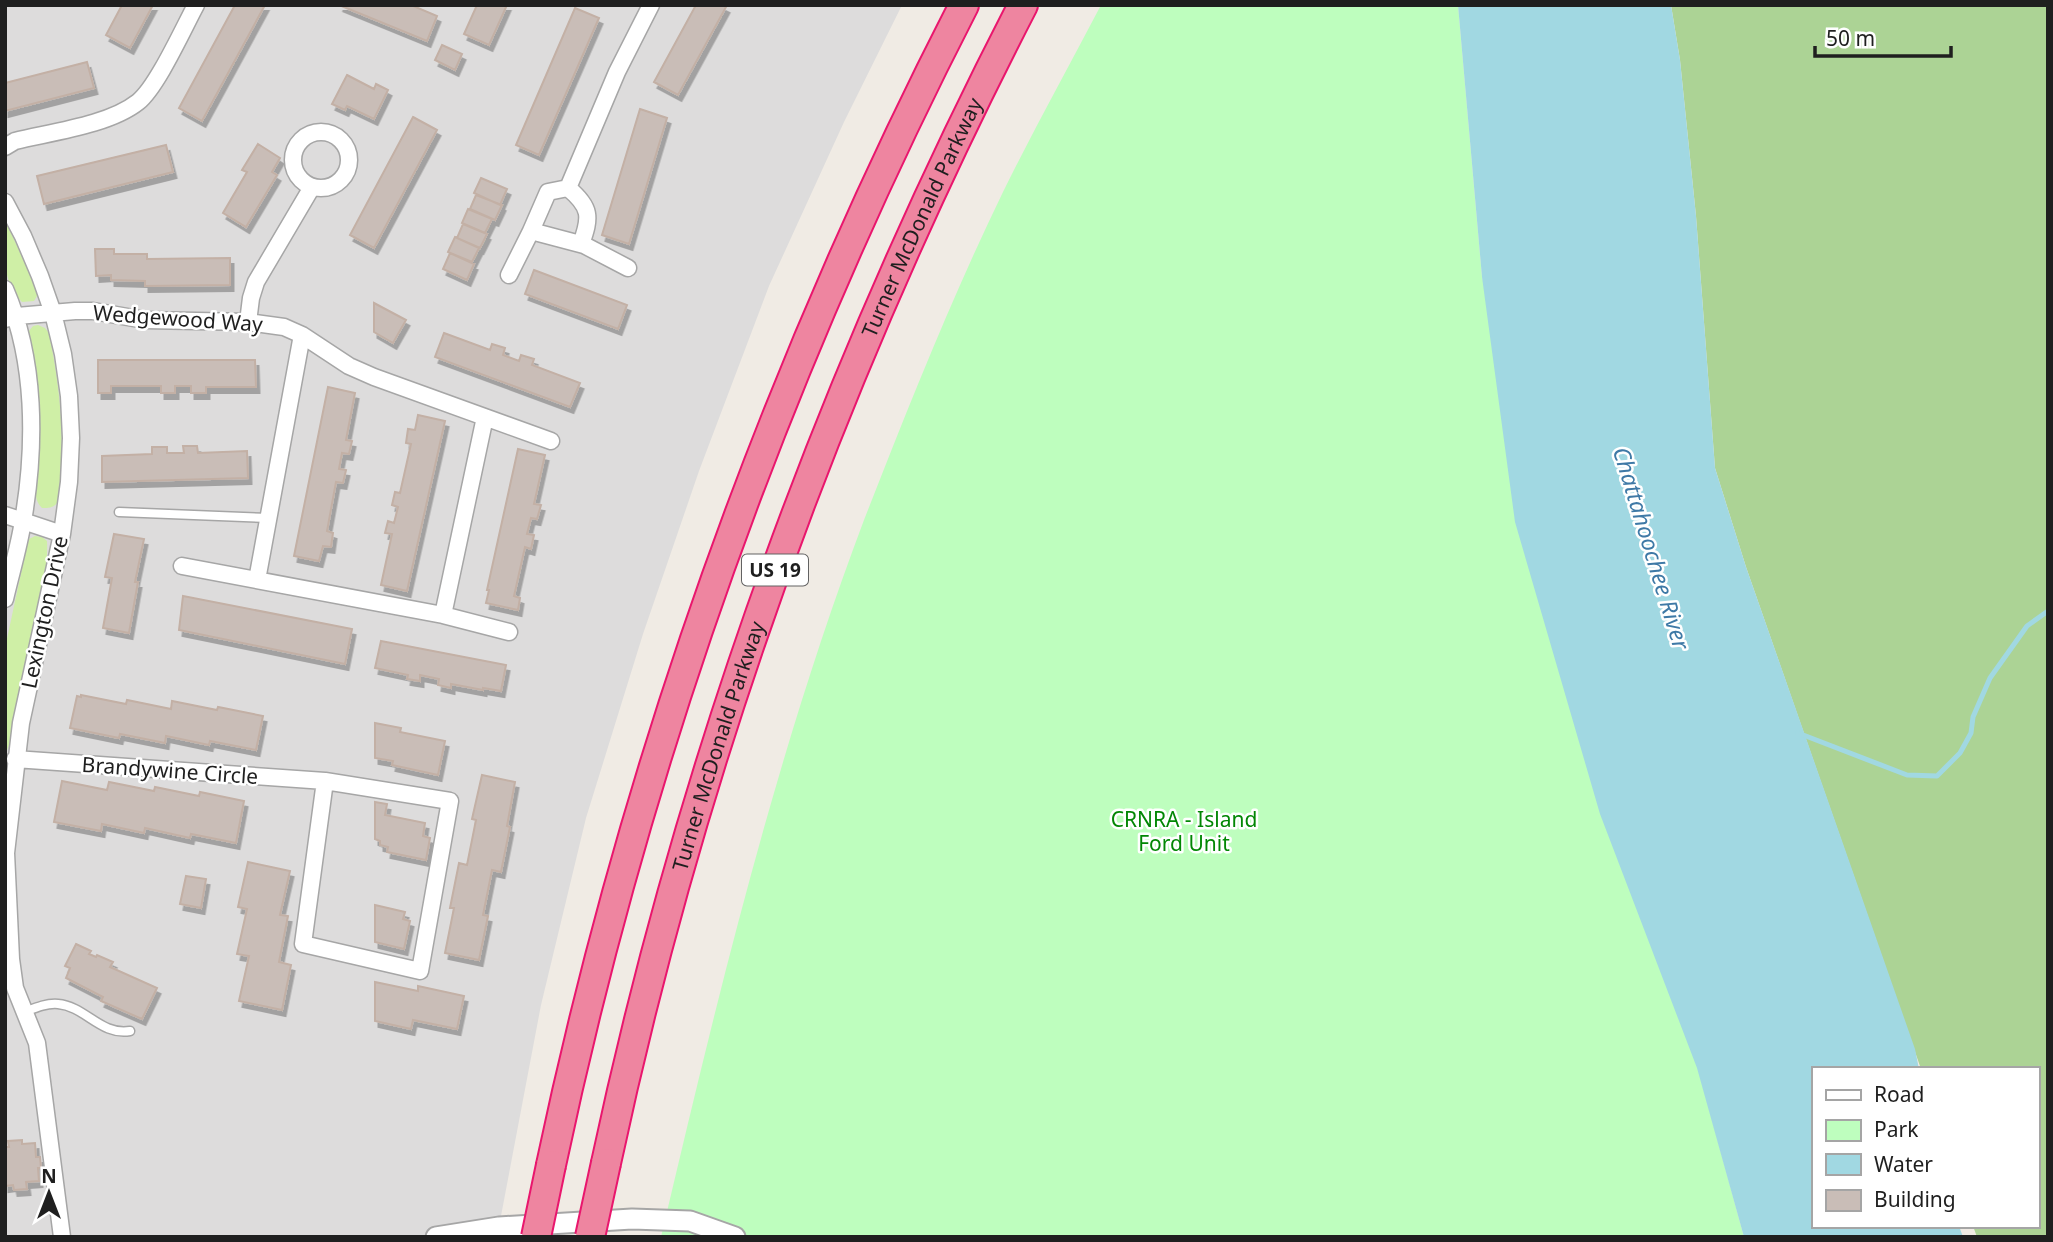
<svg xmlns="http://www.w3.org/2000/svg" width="2053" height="1242" font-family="'Noto Sans',sans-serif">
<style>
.residential{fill:#dddcdc}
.grass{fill:#cfefa6}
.forest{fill:#acd395}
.park{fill:#befebe}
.water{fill:#a1d8e2}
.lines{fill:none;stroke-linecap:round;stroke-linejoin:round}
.stream{stroke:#a1d8e2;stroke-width:5}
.building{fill:#c9bdb7;stroke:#c3b0a5;stroke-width:2;filter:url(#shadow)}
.service-casing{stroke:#a6a6a6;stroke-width:11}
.minor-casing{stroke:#a6a6a6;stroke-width:19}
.tertiary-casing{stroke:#a6a6a6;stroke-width:23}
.motorway-casing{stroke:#e9166d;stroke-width:32}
.service{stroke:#fff;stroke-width:8}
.minor{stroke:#fff;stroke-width:16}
.tertiary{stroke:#fff;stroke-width:19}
.motorway{stroke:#ee85a0;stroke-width:28}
.motorway-bridge-casing{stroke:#e9166d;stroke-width:32;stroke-linecap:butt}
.motorway-bridge{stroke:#ee85a0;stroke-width:28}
.labels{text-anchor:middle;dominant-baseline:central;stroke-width:5;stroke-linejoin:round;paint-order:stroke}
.shield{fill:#fff;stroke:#626262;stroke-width:2}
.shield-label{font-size:19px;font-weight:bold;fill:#1f1f1f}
.street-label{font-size:21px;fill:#1f1f1f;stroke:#fff}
.park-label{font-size:21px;fill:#028704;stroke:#fff}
.water-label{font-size:23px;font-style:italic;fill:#3e79a6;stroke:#fff}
</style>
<defs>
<filter id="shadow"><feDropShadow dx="3.5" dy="6" stdDeviation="0" flood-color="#0004"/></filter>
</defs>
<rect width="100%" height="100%" fill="#f0ebe4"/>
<path class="residential" d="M5 5H902L844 122 769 286 699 471 643 634 586 818 541 1005 497 1237H5Z"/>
<path class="grass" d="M5 220 37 289V296L34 301 22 302C0 282 5 247 5 220Z
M38 325 45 328 49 333C59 382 65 431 60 481 60 488 60 498 57 503 53 508 48 508 42 508 32 498 36 484 37 471 40 426 33 382 28 338L29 331 33 326Z
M35 536 42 537 47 541C49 575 35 621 28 654 21 688 18 724 5 756V648L26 550 29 539Z"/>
<path class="forest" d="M1671 5H2048V1237H1977L1973 1226H2037V1069H1921L1746 567 1715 468 1696 216 1680 60Z"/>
<path class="park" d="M1101 5H1458L1482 277 1744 1237H661C718 995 776 753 864 520 907 410 951 299 1003 192 1034 129 1068 68 1101 5Z"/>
<path class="water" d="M1458 5H1671L1680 60 1696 216 1715 468 1746 567 1915 1049 1919 1069H1813V1226H1959L1963 1237H1744L1697 1068 1600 814 1515 522 1482 277Z"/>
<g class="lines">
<path class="stream" d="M1798 733 1907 775 1937 776 1960 753 1971 733 1973 717 1990 678 2027 626 2048 611"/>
</g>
<path class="building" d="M122 5H153L130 48 106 35Z
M235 5H265L202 121 179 108Z
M339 5H411L437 16 427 41Z
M477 5H507L489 45 464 34Z
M696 5H722L726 7 678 95 654 82Z
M575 8 599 18 539 155 516 145Z
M442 45 462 54 455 70 435 60Z
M87 62 94 88 5 111V83Z
M347 75 374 89 376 84 388 90 374 119 347 106 345 110 332 104Z
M640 109 667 118 629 244 602 235Z
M413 117 437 130 374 248 350 235Z
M258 144 280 158 272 172 277 175 246 227 223 213 247 172 242 170Z
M166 145 173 172 44 204 37 176Z
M481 178 507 189 500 205 474 193Z
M476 195 502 205 495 220 470 209Z
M468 209 492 219 485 233 462 223Z
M463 224 487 234 480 248 457 238Z
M455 237 479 248 472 262 448 252Z
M95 249H114V254H147V259L230 258V285L145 286V281L111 280V275L96 276Z
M450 253 474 264 467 280 443 269Z
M534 270 627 305 618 329 525 294Z
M374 303 406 320 393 343 374 332Z
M444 333 490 350 492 344 505 348 503 355 519 361 521 355 534 359 532 365 580 383 570 407 435 357Z
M98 360H255L256 387H206V393H191V386H175V393H161V386H111V393H98Z
M328 387 355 393 346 440 352 441 349 454 342 453 339 469 346 470 343 483 336 482 327 531 333 533 331 547 323 546 319 561 294 556Z
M418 415 445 421 407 591 381 585 392 534 385 533 388 521 394 523 398 507 392 505 395 492 400 493 411 444 406 443 408 429 415 430Z
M183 446H197L198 453 247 451 248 478 102 482V456L152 454V447H167V453H184Z
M518 449 545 455 534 504 541 505 537 519 531 518 527 534 534 535 531 549 525 547 514 596 520 598 518 610 486 603 489 590H487Z
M114 534 144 539 135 582H138L129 633 103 628 112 578 105 577Z
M183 596 352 629 345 664 179 630Z
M381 641 506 665 501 691 483 688V690L451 684V688L438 685 439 679 420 675V681L407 679 408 675 375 668Z
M81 695 126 704 127 700 171 709 172 701 217 710 218 707 263 716 256 750 210 741 209 745 166 736 165 743 120 734 119 738 70 728 77 696 81 697Z
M375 723 401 728 400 732 445 741 438 775 392 765 393 761 375 758Z
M482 775 515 782 507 826 510 827 501 872 492 870 483 915 488 916 479 960 445 953 454 908H450L459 863 467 865 476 820 472 819Z
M62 781 107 790 109 782 154 791 155 787 199 796 200 792 244 801 236 843 191 834 190 838 145 828 144 833 102 824 101 831 54 822Z
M375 802 387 804 385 815 425 823 423 836 430 838 426 860 387 852 388 847 380 845V841L375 839Z
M248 862 290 871 280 915 288 916 279 962 291 965 282 1010 239 1001 249 956 237 954 247 909 238 907Z
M186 876 206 879 201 908 180 904Z
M375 905 405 912 403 919 410 921 404 949 375 942Z
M76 944 91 951 89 954 96 957 97 955 113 962 110 967 157 988 142 1019 101 1001 103 997 66 978 70 968 65 966Z
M375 982 418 991V986L464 996 457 1029 413 1020 411 1029 375 1021Z
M22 1140V1144L35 1143 36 1157H40L41 1168H38L39 1181 26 1182 27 1189 14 1190 13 1185 5 1186V1147H9L8 1141Z"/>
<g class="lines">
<g class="service-casing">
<path id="service" d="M119 512 269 518
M25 1012C35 1008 46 1003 58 1004 85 1006 101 1036 130 1031"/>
</g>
<g class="minor-casing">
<path id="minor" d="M293 160a28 28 0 1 1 56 0a28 28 0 1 1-56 0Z
M5 147 15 141C52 132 109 125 138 102 157 87 183 29 196 5
M568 188C591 207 591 217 581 244
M5 202 23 236 40 276 53 313 63 354 69 396 71 438 69 482 62 534 21 723 6 853 11 959 15 988 37 1043 62 1237
M628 268 584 245 531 231 548 192 568 188 617 72 651 5
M509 275 531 231
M5 289C36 360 36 445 23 521 19 547 11 573 5 599
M5 319 17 316 75 311H93L145 320 248 322 284 327 302 335 349 366 374 377 551 441
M248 322 251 298 256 282 312 187
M5 515 62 534
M182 566 443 615 509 632
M257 580 302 335
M443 615 485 417
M15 759 325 781 303 944 420 971 450 801 325 781"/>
</g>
<g class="tertiary-casing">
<path id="tertiary" d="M436 1237 499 1227 632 1219 690 1221 735 1237"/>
</g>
<g class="motorway-casing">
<g id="motorway">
<path id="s1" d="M606 1163C692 760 834 371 1023 5"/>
<path d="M551 1165C636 762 776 371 964 5"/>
</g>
</g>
<use href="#service" class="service"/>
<use href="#minor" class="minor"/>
<use href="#tertiary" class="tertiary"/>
<use href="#motorway" class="motorway"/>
<g class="motorway-bridge-casing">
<path id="motorway-bridge" d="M536 1237 551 1165
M590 1237 606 1163"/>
</g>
<use href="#motorway-bridge" class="motorway-bridge"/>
</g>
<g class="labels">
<rect class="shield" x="742" y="554.5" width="66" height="31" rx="5"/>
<g class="shield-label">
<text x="775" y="570">US 19</text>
</g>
<g class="street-label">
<text stroke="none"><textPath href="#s1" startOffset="999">Turner McDonald Parkway</textPath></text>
<text transform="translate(178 318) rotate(4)">Wedgewood Way</text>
<text transform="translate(44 612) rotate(-78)">Lexington Drive</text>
<text stroke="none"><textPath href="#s1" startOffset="432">Turner McDonald Parkway</textPath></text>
<text transform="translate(170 770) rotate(4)">Brandywine Circle</text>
</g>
<g class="park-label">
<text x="1184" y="819">CRNRA - Island<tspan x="1184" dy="24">Ford Unit</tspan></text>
</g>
<g class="water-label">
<text transform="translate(1652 548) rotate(73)">Chattahoochee River</text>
</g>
</g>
<rect width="2053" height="1242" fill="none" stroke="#1f1f1f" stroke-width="14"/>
<rect x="1812" y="1067" width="228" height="161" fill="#ffffff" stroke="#a5a5a5" stroke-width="2"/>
<rect x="1826" y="1090" width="35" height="10" fill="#ffffff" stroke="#a5a5a5" stroke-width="2"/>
<text x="1874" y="1102" font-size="21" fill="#1f1f1f">Road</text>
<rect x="1826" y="1120" width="35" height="21" fill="#befebe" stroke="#a5a5a5" stroke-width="2"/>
<text x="1874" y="1137" font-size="21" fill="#1f1f1f">Park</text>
<rect x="1826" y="1154" width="35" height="21" fill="#a1d8e2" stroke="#a5a5a5" stroke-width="2"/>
<text x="1874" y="1172" font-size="21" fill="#1f1f1f">Water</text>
<rect x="1826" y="1190" width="35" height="21" fill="#c9bdb7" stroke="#a5a5a5" stroke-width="2"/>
<text x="1874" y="1207" font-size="21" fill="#1f1f1f">Building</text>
<g transform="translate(49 1193)" stroke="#ffffff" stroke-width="5" paint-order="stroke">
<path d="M0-5L12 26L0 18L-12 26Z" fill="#1f1f1f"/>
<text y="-10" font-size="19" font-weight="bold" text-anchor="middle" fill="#1f1f1f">N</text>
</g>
<path d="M1815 46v10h136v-10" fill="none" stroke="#1f1f1f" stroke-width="3.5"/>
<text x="1826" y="46" font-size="21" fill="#1f1f1f" stroke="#ffffff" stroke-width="5" paint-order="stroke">50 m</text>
</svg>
